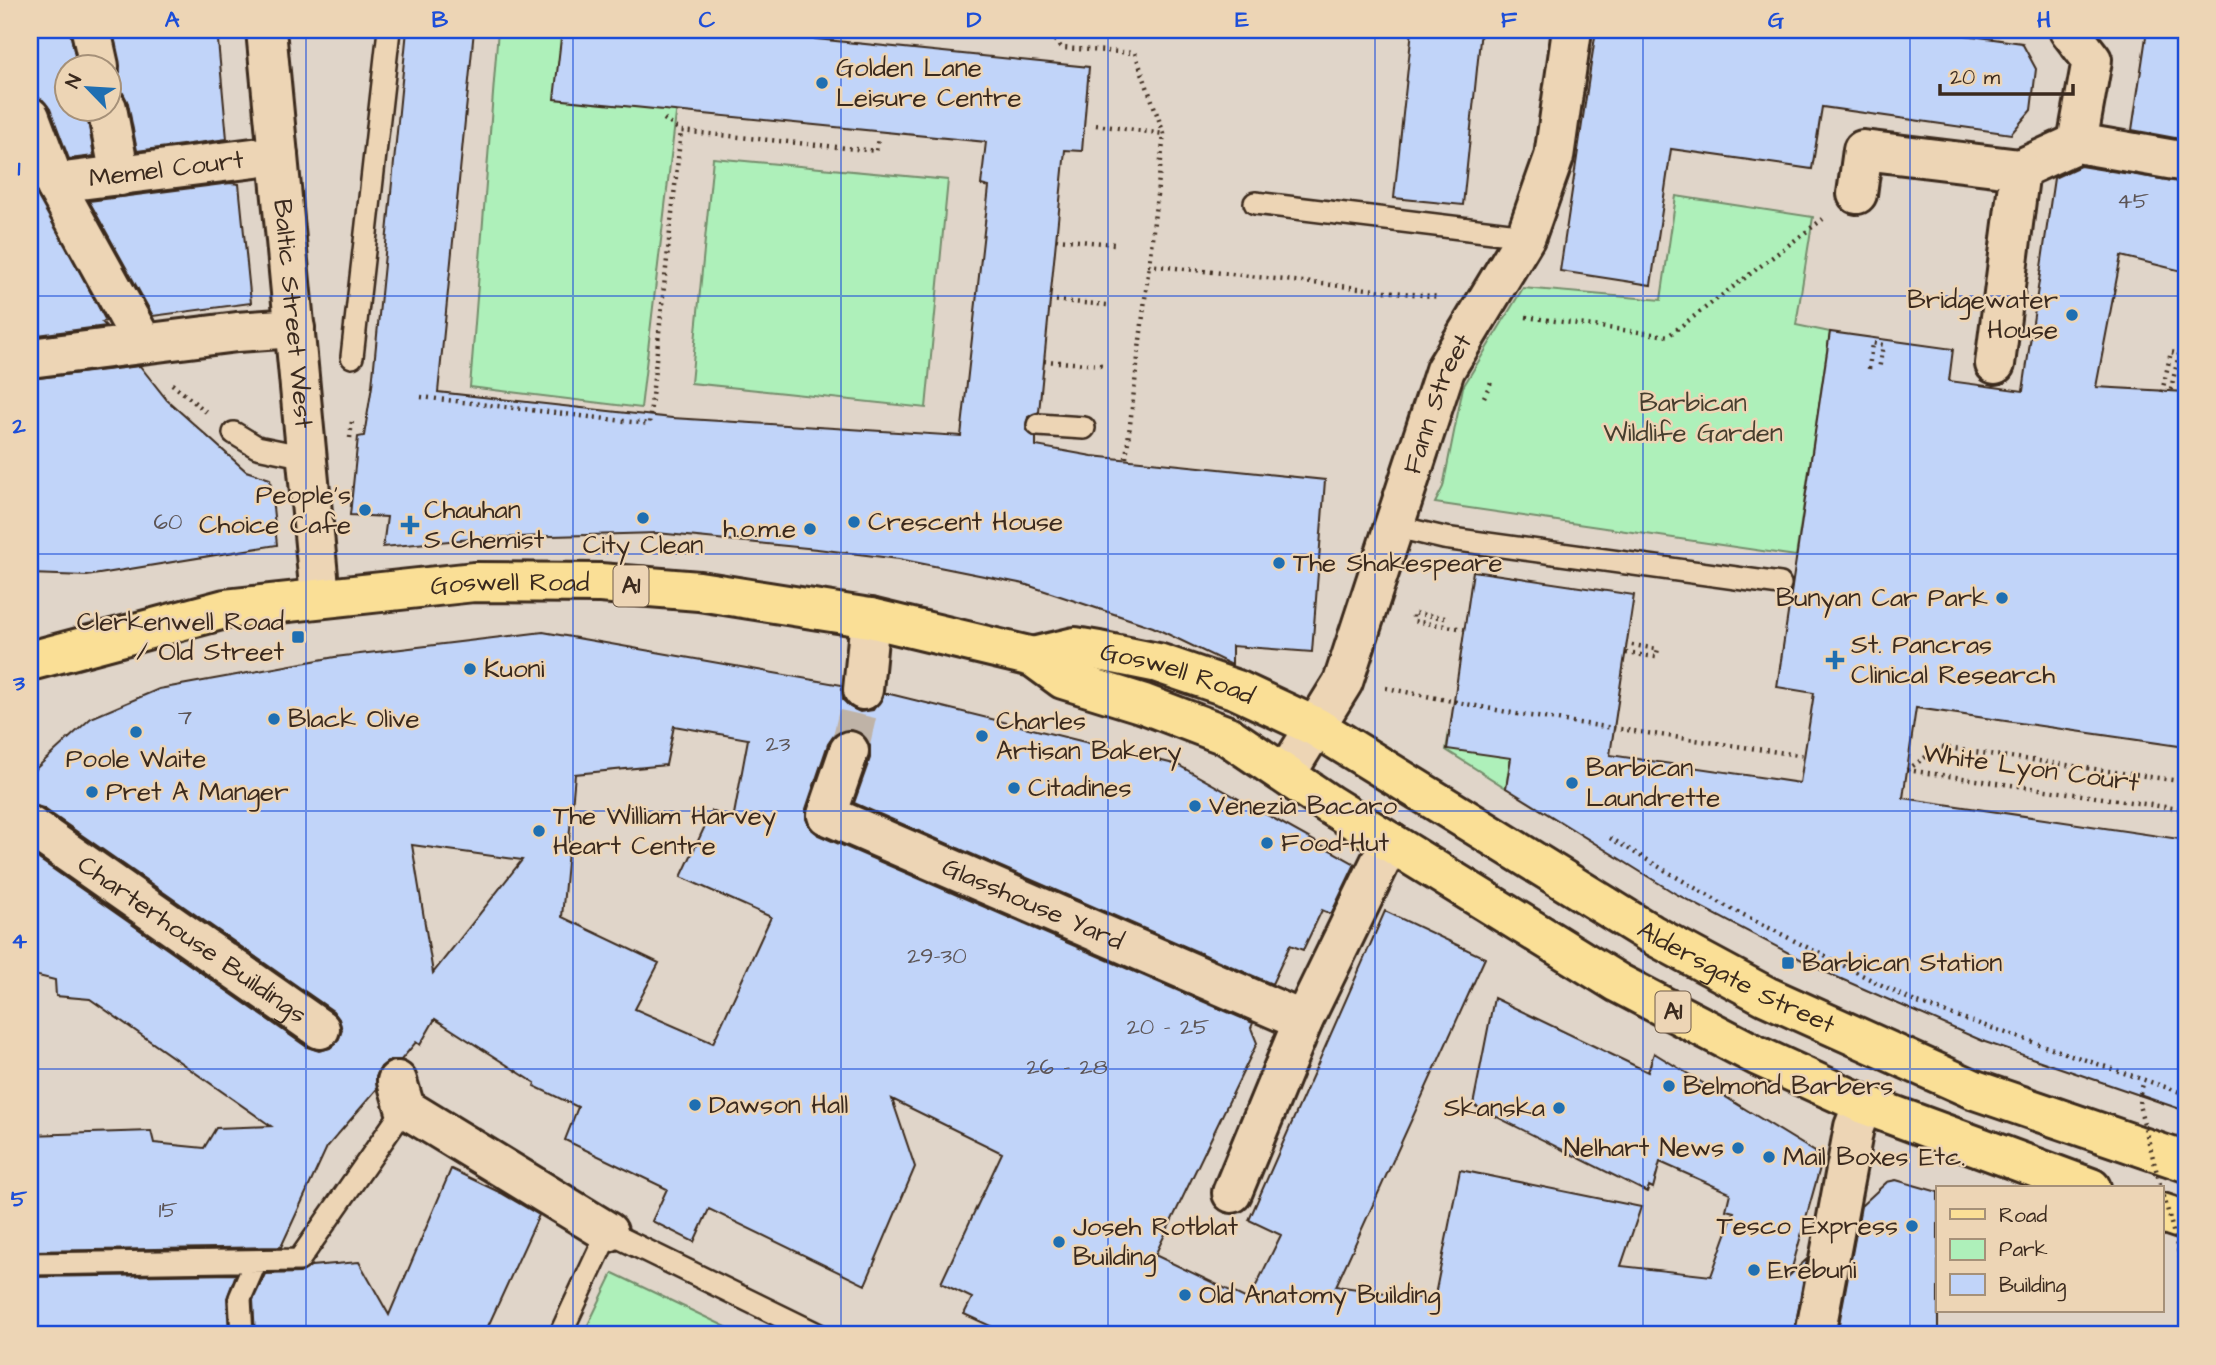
<svg xmlns="http://www.w3.org/2000/svg" width="2216" height="1365" font-family="'Architects Daughter',sans-serif">
<style>
.green{fill:#aef0ba;stroke:#748d6c;stroke-width:2}
.building{fill:#c1d4f9;stroke:#3b2a1e;stroke-width:2;fill-rule:evenodd}
.lines{fill:none;stroke-linecap:round;stroke-linejoin:round}
.street-tunnel{stroke:#bfb3a7;stroke-width:38;stroke-dasharray:38 19;stroke-linecap:butt}
.lane-casing{stroke:#3b2a1e;stroke-width:26}
.street-casing{stroke:#3b2a1e;stroke-width:44}
.secondary-casing{stroke:#3b2a1e;stroke-width:44}
.primary-casing{stroke:#3b2a1e;stroke-width:44}
.path{stroke:#3b2a1e;stroke-width:4.5;stroke-dasharray:2 5;stroke-linecap:butt}
.lane{stroke:#edd5b5;stroke-width:21}
.street{stroke:#edd5b5;stroke-width:38}
.secondary{stroke:#edd5b5;stroke-width:38}
.primary{stroke:#fadf96;stroke-width:38}
.path-bridge{stroke:#3b2a1e;stroke-width:4.5;stroke-dasharray:2 5;stroke-linecap:butt}
.grid{fill:none;stroke:#1d4ed8;stroke-width:2;stroke-opacity:0.55}
.poi-dot{fill:#1f6fb2;stroke:#edd5b5;stroke-width:2.5}
.labels{text-anchor:middle;dominant-baseline:central;stroke-width:5;stroke-linejoin:round;paint-order:stroke}
.number-label{font-size:23px;fill:#5c5455}
.shield{fill:#edd5b5;stroke:#705d4b;stroke-width:2}
.shield-label{font-size:24px;font-weight:bold;fill:#3b2a1e}
.poi-label{font-size:26px;fill:#3b2a1e;stroke:#edd5b5;text-anchor:start}
.street-label{font-size:26px;fill:#3b2a1e;stroke:#edd5b5}
.park-label{font-size:26px;fill:#463e2e;stroke:#edd5b5}
.neatline{fill:none;stroke:#1d4ed8;stroke-width:2.5}
.grid-label{font-size:23px;text-anchor:middle;font-weight:bold;fill:#1d4ed8}
</style>
<rect width="100%" height="100%" fill="#e0d5c9"/>
<filter id="ink" filterUnits="userSpaceOnUse"><feTurbulence type="fractalNoise" baseFrequency=".0143" numOctaves="2"/><feDisplacementMap in="SourceGraphic" scale="14" xChannelSelector="R" yChannelSelector="G"/><feConvolveMatrix kernelMatrix="1 2 1 2 8 2 1 2 1" color-interpolation-filters="sRGB"/></filter>
<g filter="url(#ink)">
<path class="green" d="M498 30H686L641 408 470 387Z
M713 158 948 180 926 408 691 383Z
M1676 196 1813 217 1796 325 1830 332 1796 556 1435 503 1443 487 1463 387 1523 288 1661 300Z
M1449 732 1513 741 1506 788 1446 750Z
M613 1273 743 1335H583Z"/>
<path class="building" d="M30 30H70L77 66H66V108H86L94 156 69 159 50 109 43 100 30 96Z
M113 30H217L227 139 137 151 128 103 123 93 108 87 120 72Z
M407 30H474L438 392 672 418 961 436 989 187 981 185 986 142 554 99 562 30H769L768 34 1089 67 1082 151 1065 150 1039 412 1028 417 1026 430 1036 438V446L1092 456 1325 480 1312 652 1232 646V665L1153 627 1024 584 899 559 817 549 657 533 483 538 383 547 387 517 350 515 358 437 364 436 372 386Z
M1412 30H1481L1463 205 1394 198Z
M1596 30H1929L2022 43 2036 69 2031 110 2011 134 1822 107 1812 169 1671 149 1651 285 1560 271Z
M2147 30H2186V140L2132 130Z
M2080 166 2186 183V272L2121 256 2096 387 2186 392V747L1916 708 1903 798 2186 840V1111L1985 1042 1823 971 1676 894 1506 788 1511 758 1447 749 1473 571 1634 595 1610 755 1800 783 1814 693 1777 687 1830 332 1953 349 1949 381 2023 391 2054 178Z
M30 178 106 321 102 322 106 326 30 336Z
M231 183 239 184 251 303 153 316 89 201Z
M140 366 167 400 246 471 270 479 277 545 87 576 30 574V379Z
M543 632 842 685 843 700 850 707 860 712 873 710 884 694H890L1178 765 1355 864 1331 914 1322 910 1303 950 1290 945 1272 984 854 803 870 758V746L866 737 857 731 845 729 835 734 828 744 806 809V819L818 835 1253 1023 1251 1028 1257 1043 1155 1255 1249 1300 1281 1235 1249 1220 1385 911 1485 958 1336 1286 1434 1300 1460 1170 1641 1207 1621 1266 1711 1276 1734 1212 1726 1210 1730 1193 1660 1162 1653 1188 1649 1186 1647 1192 1473 1105 1494 998 1648 1072 1654 1053 1815 1152 1821 1164 1790 1275 1807 1259 1794 1335H1010L964 1314 972 1298 941 1283 1002 1153 892 1099 915 1167 865 1285 709 1209 694 1242 652 1221 667 1189 565 1140 578 1107 534 1086 535 1083 435 1019 420 1045 416 1042 401 1060H390L381 1067 376 1077 377 1089 327 1147 281 1247 30 1251V1135L151 1131 154 1143 204 1148 216 1128 271 1126 90 999 56 996 55 980 30 974V853L307 1047 319 1051 330 1048 338 1041 342 1030 339 1019 333 1011 43 808 30 804V774L91 718 159 689 335 657ZM674 726 748 739 733 820 712 811 681 877 771 917 713 1043 635 1009 659 963 562 917 575 774 666 765ZM412 845 522 860 433 973Z
M451 1169 501 1193 539 1215 484 1335H255L253 1300 265 1274 300 1273 311 1266 359 1262 389 1315Z
M1896 1180 1938 1192V1335H1837L1861 1206 1887 1182Z
M236 1274 227 1298 229 1335H30V1277Z"/>
<g class="lines">
<path class="street-tunnel" d="M849 751 863 690"/>
<g class="lane-casing">
<path id="lane" d="M1255 203 1526 236
M352 357 389 30
M1038 425 1084 428
M234 433 257 447 306 457
M1393 526 1444 538 1780 584
M30 1264 299 1260 405 1108
M242 1335 240 1298 256 1261
M560 1335 608 1232 819 1335"/>
</g>
<g class="street-casing">
<g id="street">
<path d="M91 30 99 66"/>
<path id="s1" d="M266 30 320 597"/>
<path d="M2069 30 2092 60 2077 143"/>
<path d="M107 108 120 176"/>
<path d="M30 117 56 186 143 343"/>
<path d="M2020 169 2077 143 2186 162"/>
<path id="s2" d="M56 186 64 182 278 155"/>
<path d="M1857 194 1863 150 2020 169"/>
<path d="M30 358 237 332 295 328"/>
<path d="M1995 364 2020 169"/>
<path d="M863 690 870 618"/>
<path id="s3" d="M849 751 827 815 1303 1021"/>
<path id="s4" d="M1286 774 1343 682 1445 370 1526 236 1554 157 1572 30"/>
<path id="s5" d="M30 826 320 1029"/>
<path d="M397 1081 405 1108 608 1232"/>
<path d="M1232 1193 1303 1021 1390 842"/>
</g>
</g>
<g class="secondary-casing">
<path id="secondary" d="M1815 1335 1854 1127 1863 1104"/>
</g>
<g class="primary-casing">
<g id="primary">
<path id="s6" d="M1033 657 1075 647 1099 651 1158 663 1237 690 1316 727 1651 934 1766 996 1975 1090 2186 1162"/>
<path id="s7" d="M30 661 225 609 474 582 600 583 699 591 870 618 1033 657 1063 679 1144 704 1228 736 1330 805 1618 983 1758 1056 1863 1104 2091 1188"/>
<path d="M2162 1213 2186 1221"/>
</g>
</g>
<path class="path" d="M1045 30 1062 48 1135 53 1164 134 1149 265 1440 297
M664 119 681 131
M1096 125 1164 134
M1056 239 1114 244
M1049 300 1107 305
M1526 317 1668 336 1823 219
M1044 361 1102 365
M1869 369 1872 343 1883 345 1879 370
M172 384 209 414
M2162 392 2171 352 2179 354 2170 393
M421 397 649 424 681 131 876 151 878 139
M1484 397 1492 380
M350 438 352 421
M1126 458 1149 265
M1445 618 1413 613V621L1465 629
M1626 653 1656 657 1658 649 1626 644
M1386 688 1517 714 1805 756
M1907 770 1940 747 2186 782
M1907 770 2186 810
M1610 838 1724 905 1915 1002 2186 1094
M2140 1094 2144 1081"/>
<use href="#lane" class="lane"/>
<use href="#street" class="street"/>
<use href="#secondary" class="secondary"/>
<use href="#primary" class="primary"/>
<path class="path-bridge" d="M2140 1094 2139 1105 2161 1188
M2162 1189 2185 1276"/>
</g>
</g>
<path class="grid" d="M306 30V1335M573 30V1335M841 30V1335M1108 30V1335M1375 30V1335M1643 30V1335M1910 30V1335M30 296H2186M30 554H2186M30 811H2186M30 1069H2186"/>
<g class="poi-dot">
<circle cx="822" cy="83" r="7"/>
<circle cx="2072" cy="315" r="7"/>
<circle cx="365" cy="510" r="7"/>
<circle cx="643" cy="518" r="7"/>
<circle cx="854" cy="522" r="7"/>
<path d="M406.5 514.5h7v7h7v7h-7v7h-7v-7h-7v-7h7z"/>
<circle cx="810" cy="529" r="7"/>
<circle cx="1279" cy="563" r="7"/>
<circle cx="2002" cy="598" r="7"/>
<rect x="291" y="630" width="14" height="14" rx="3.5"/>
<path d="M1831.5 649.5h7v7h7v7h-7v7h-7v-7h-7v-7h7z"/>
<circle cx="470" cy="669" r="7"/>
<circle cx="274" cy="719" r="7"/>
<circle cx="136" cy="732" r="7"/>
<circle cx="982" cy="736" r="7"/>
<circle cx="1572" cy="783" r="7"/>
<circle cx="1014" cy="788" r="7"/>
<circle cx="92" cy="792" r="7"/>
<circle cx="1195" cy="806" r="7"/>
<circle cx="539" cy="831" r="7"/>
<circle cx="1267" cy="843" r="7"/>
<rect x="1781" y="956" width="14" height="14" rx="3.5"/>
<circle cx="1669" cy="1086" r="7"/>
<circle cx="695" cy="1105" r="7"/>
<circle cx="1559" cy="1108" r="7"/>
<circle cx="1738" cy="1148" r="7"/>
<circle cx="1769" cy="1157" r="7"/>
<circle cx="1912" cy="1226" r="7"/>
<circle cx="1059" cy="1242" r="7"/>
<circle cx="1754" cy="1270" r="7"/>
<circle cx="1185" cy="1295" r="7"/>
</g>
<g class="labels">
<g class="number-label">
<text x="2133" y="201">45</text>
<text x="168" y="522">60</text>
<text x="185" y="717">7</text>
<text x="778" y="744">23</text>
<text x="937" y="956">29-30</text>
<text x="1168" y="1027">20 - 25</text>
<text x="1067" y="1067">26 - 28</text>
<text x="168" y="1210">15</text>
</g>
<g class="shield">
<rect x="613.5" y="565.5" width="35" height="41" rx="5"/>
<rect x="1655.5" y="991.5" width="35" height="41" rx="5"/>
</g>
<g class="shield-label">
<text x="631" y="586">A1</text>
<text x="1673" y="1012">A1</text>
</g>
<g class="poi-label">
<text x="836" y="68">Golden Lane<tspan x="836" dy="30">Leisure Centre</tspan></text>
<text x="2058" y="300" text-anchor="end">Bridgewater<tspan x="2058" dy="30">House</tspan></text>
<text x="351" y="495" text-anchor="end">People's<tspan x="351" dy="30">Choice Cafe</tspan></text>
<text x="424" y="510">Chauhan<tspan x="424" dy="30">S Chemist</tspan></text>
<text x="868" y="522">Crescent House</text>
<text x="796" y="529" text-anchor="end">h.o.m.e</text>
<text x="643" y="545" text-anchor="middle">City Clean</text>
<text x="1293" y="563">The Shakespeare</text>
<text x="1988" y="598" text-anchor="end">Bunyan Car Park</text>
<text x="284" y="622" text-anchor="end">Clerkenwell Road<tspan x="284" dy="30">/ Old Street</tspan></text>
<text x="1851" y="645">St. Pancras<tspan x="1851" dy="30">Clinical Research</tspan></text>
<text x="484" y="669">Kuoni</text>
<text x="288" y="719">Black Olive</text>
<text x="996" y="721">Charles<tspan x="996" dy="30">Artisan Bakery</tspan></text>
<text x="136" y="759" text-anchor="middle">Poole Waite</text>
<text x="1586" y="768">Barbican<tspan x="1586" dy="30">Laundrette</tspan></text>
<text x="1028" y="788">Citadines</text>
<text x="106" y="792">Pret A Manger</text>
<text x="1209" y="806">Venezia Bacaro</text>
<text x="553" y="816">The William Harvey<tspan x="553" dy="30">Heart Centre</tspan></text>
<text x="1281" y="843">Food-Hut</text>
<text x="1802" y="963">Barbican Station</text>
<text x="1683" y="1086">Belmond Barbers</text>
<text x="709" y="1105">Dawson Hall</text>
<text x="1545" y="1108" text-anchor="end">Skanska</text>
<text x="1724" y="1148" text-anchor="end">Nelhart News</text>
<text x="1783" y="1157">Mail Boxes Etc.</text>
<text x="1898" y="1226" text-anchor="end">Tesco Express</text>
<text x="1073" y="1227">Joseh Rotblat<tspan x="1073" dy="30">Building</tspan></text>
<text x="1768" y="1270">Erebuni</text>
<text x="1199" y="1295">Old Anatomy Building</text>
</g>
<g class="street-label">
<text stroke="none"><textPath href="#s2" startOffset="112">Memel Court</textPath></text>
<text stroke="none"><textPath href="#s1" startOffset="285">Baltic Street West</textPath></text>
<text stroke="none"><textPath href="#s4" startOffset="402">Fann Street</textPath></text>
<text stroke="none"><textPath href="#s7" startOffset="488">Goswell Road</textPath></text>
<text stroke="none"><textPath href="#s6" startOffset="149">Goswell Road</textPath></text>
<text transform="translate(2031 768) rotate(8)">White Lyon Court</text>
<text stroke="none"><textPath href="#s3" startOffset="292">Glasshouse Yard</textPath></text>
<text stroke="none"><textPath href="#s5" startOffset="198">Charterhouse Buildings</textPath></text>
<text stroke="none"><textPath href="#s6" startOffset="788">Aldersgate Street</textPath></text>
</g>
<g class="park-label">
<text x="1693" y="403">Barbican<tspan x="1693" dy="30">Wildlife Garden</tspan></text>
</g>
</g>
<rect width="2216" height="1365" fill="none" stroke="#edd5b5" stroke-width="77"/>
<rect x="1936" y="1186" width="228" height="126" fill="#edd5b5" stroke="#a69179" stroke-width="2"/>
<rect x="1950" y="1209" width="35" height="10" fill="#fadf96" stroke="#a69179" stroke-width="2"/>
<text x="1999" y="1222" font-size="21" fill="#3b2a1e">Road</text>
<rect x="1950" y="1239" width="35" height="21" fill="#aef0ba" stroke="#a69179" stroke-width="2"/>
<text x="1999" y="1256" font-size="21" fill="#3b2a1e">Park</text>
<rect x="1950" y="1274" width="35" height="21" fill="#c1d4f9" stroke="#a69179" stroke-width="2"/>
<text x="1999" y="1292" font-size="21" fill="#3b2a1e">Building</text>
<g transform="translate(88 88) rotate(295)"><circle r="33" fill="#edd5b5" stroke="#a69179" stroke-width="2"/>
<path d="M0-5L12 26L0 18L-12 26Z" fill="#1f6fb2"/>
<text y="-10" font-size="19" font-weight="bold" text-anchor="middle" fill="#3b2a1e">N</text>
</g>
<path d="M1940 84v10h133v-10" fill="none" stroke="#3b2a1e" stroke-width="3.5"/>
<text x="1950" y="84" font-size="21" fill="#3b2a1e" stroke="#edd5b5" stroke-width="5" paint-order="stroke">20 m</text>
<rect x="38" y="38" width="2140" height="1288" class="neatline"/>
<g class="grid-label">
<text x="172" y="27">A</text>
<text x="440" y="27">B</text>
<text x="707" y="27">C</text>
<text x="974" y="27">D</text>
<text x="1242" y="27">E</text>
<text x="1509" y="27">F</text>
<text x="1776" y="27">G</text>
<text x="2044" y="27">H</text>
<text x="19" y="175">1</text>
<text x="19" y="433">2</text>
<text x="19" y="690">3</text>
<text x="19" y="948">4</text>
<text x="19" y="1206">5</text>
</g>
</svg>
